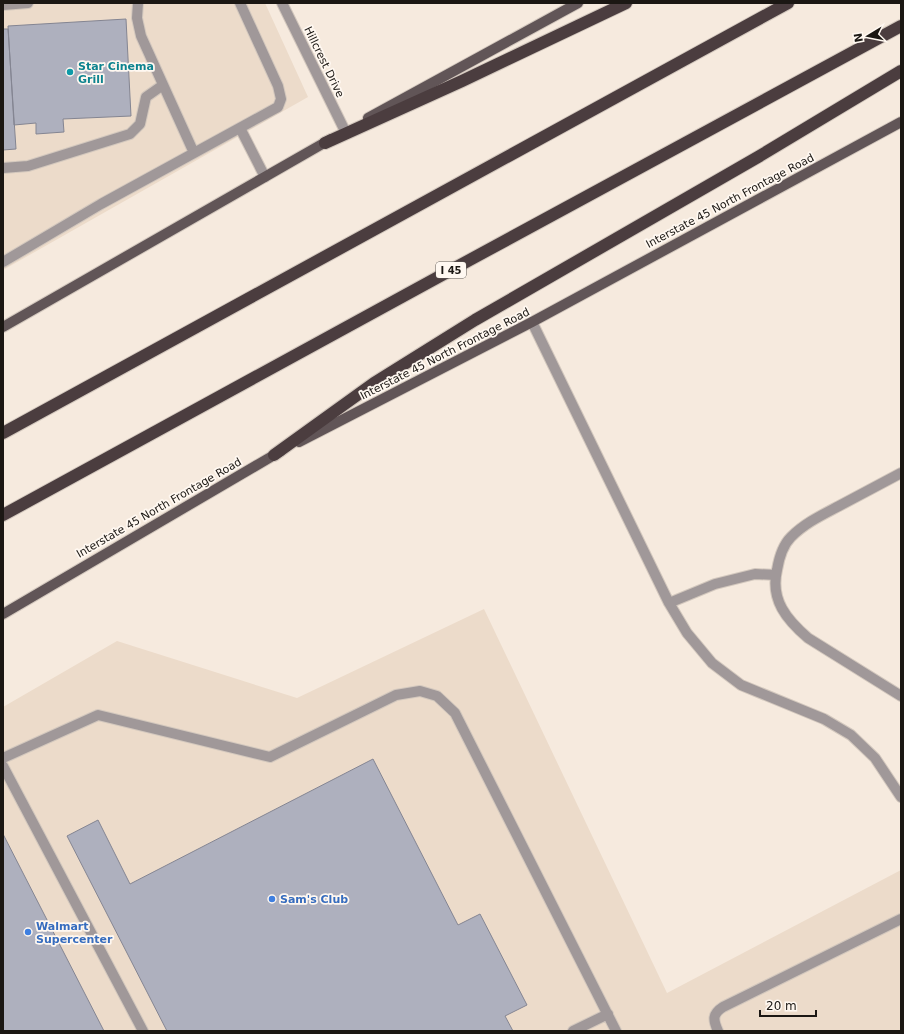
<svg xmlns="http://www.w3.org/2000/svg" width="904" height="1034" font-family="'DejaVu Sans',sans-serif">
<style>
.commercial{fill:#ecdbca}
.building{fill:#aeb0be;stroke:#848592}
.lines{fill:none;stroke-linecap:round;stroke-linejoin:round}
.minor-casing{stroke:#d3c8be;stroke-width:12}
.major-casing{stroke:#d3c8be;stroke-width:12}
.highway-casing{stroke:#d3c8be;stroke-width:14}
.minor{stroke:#a09899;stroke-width:10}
.major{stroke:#615557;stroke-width:10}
.highway{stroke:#4b3d3f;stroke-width:12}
.culture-dot{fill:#0f9aa8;stroke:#fff8f1;stroke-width:1.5}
.shop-dot{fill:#3f7fe0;stroke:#fff8f1;stroke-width:1.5}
.labels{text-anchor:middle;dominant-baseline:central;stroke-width:3.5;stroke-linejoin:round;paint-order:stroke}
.shield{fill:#fff8f1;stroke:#5f5a56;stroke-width:1}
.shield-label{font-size:10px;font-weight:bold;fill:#1b1713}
.street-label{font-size:11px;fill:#1b1713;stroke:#fff8f1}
.culture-label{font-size:11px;font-weight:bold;fill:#0d838f;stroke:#fff8f1;text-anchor:start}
.shop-label{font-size:11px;font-weight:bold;fill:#366cbe;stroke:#fff8f1;text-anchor:start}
</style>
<rect width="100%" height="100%" fill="#f6eade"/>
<path class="commercial" d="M3 3H265L308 97 3 270Z
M484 609 667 993 901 870V1031H3V707L117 641 297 698Z"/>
<path class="building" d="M126 19 131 116 63 119 64 132 36 134V123L14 125 8 26Z
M3 29H8L16 149 3 150Z
M373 759 458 925 480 914 527 1005 505 1016 513 1031H167L67 836 98 820 130 884Z
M3 834 104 1031H3Z"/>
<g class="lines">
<g class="minor-casing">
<path id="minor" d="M138 3 137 18 141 36 194 153
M282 3 345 131
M3 5 28 3
M240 128 265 177
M3 168 28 166 130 134 140 124 146 97 163 85
M3 262 101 204 278 107 281 99 278 86 240 3
M532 322 669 603 687 633 712 663 741 685 824 719 851 735 875 758 901 797
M901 473C880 484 860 495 839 506 822 515 805 523 791 537 782 546 779 558 777 570 770 600 787 620 808 638L901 696
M669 603 715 584 755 574 776 575
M3 758 98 715 270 757 396 695 420 691 437 696 455 713 616 1031
M3 766 143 1031
M573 1031 608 1014
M718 1031C713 1020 712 1014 723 1007L901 919"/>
</g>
<g class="major-casing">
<path id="major" d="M368 118 578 3
M3 327 331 139
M299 442 532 322 901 122
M3 614 281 451"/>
</g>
<g class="highway-casing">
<path id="highway" d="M325 143 462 81 626 3
M3 433 788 3
M274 455 374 383 475 320 758 157 901 71
M3 515 453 269 901 26"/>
</g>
<use href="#minor" class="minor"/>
<use href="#major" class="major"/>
<use href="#highway" class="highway"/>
</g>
<circle class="culture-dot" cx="70" cy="72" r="4"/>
<g class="shop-dot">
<circle cx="272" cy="899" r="4"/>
<circle cx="28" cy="932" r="4"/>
</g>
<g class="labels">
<rect class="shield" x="436" y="262" width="30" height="16" rx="3"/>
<g class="shield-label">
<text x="451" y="270">I 45</text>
</g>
<g class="street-label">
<text transform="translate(324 62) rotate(64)">Hillcrest Drive</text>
<text transform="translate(730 201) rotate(-28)">Interstate 45 North Frontage Road</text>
<text transform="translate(445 354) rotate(-27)">Interstate 45 North Frontage Road</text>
<text transform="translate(159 508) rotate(-30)">Interstate 45 North Frontage Road</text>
</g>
<g class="culture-label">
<text x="78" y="66">Star Cinema<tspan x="78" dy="13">Grill</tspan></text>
</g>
<g class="shop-label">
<text x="280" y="899">Sam's Club</text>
<text x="36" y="926">Walmart<tspan x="36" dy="13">Supercenter</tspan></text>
</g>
</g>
<rect width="904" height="1034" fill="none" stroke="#1b1713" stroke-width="8"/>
<g transform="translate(868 36) rotate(260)" stroke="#fff8f1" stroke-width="3" paint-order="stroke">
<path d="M0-3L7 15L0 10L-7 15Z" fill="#1b1713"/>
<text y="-6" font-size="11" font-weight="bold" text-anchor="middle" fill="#1b1713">N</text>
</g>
<path d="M760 1010v6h56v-6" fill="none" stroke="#1b1713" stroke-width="2"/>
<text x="766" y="1010" font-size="12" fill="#1b1713" stroke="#fff8f1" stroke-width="3" paint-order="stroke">20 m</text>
</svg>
